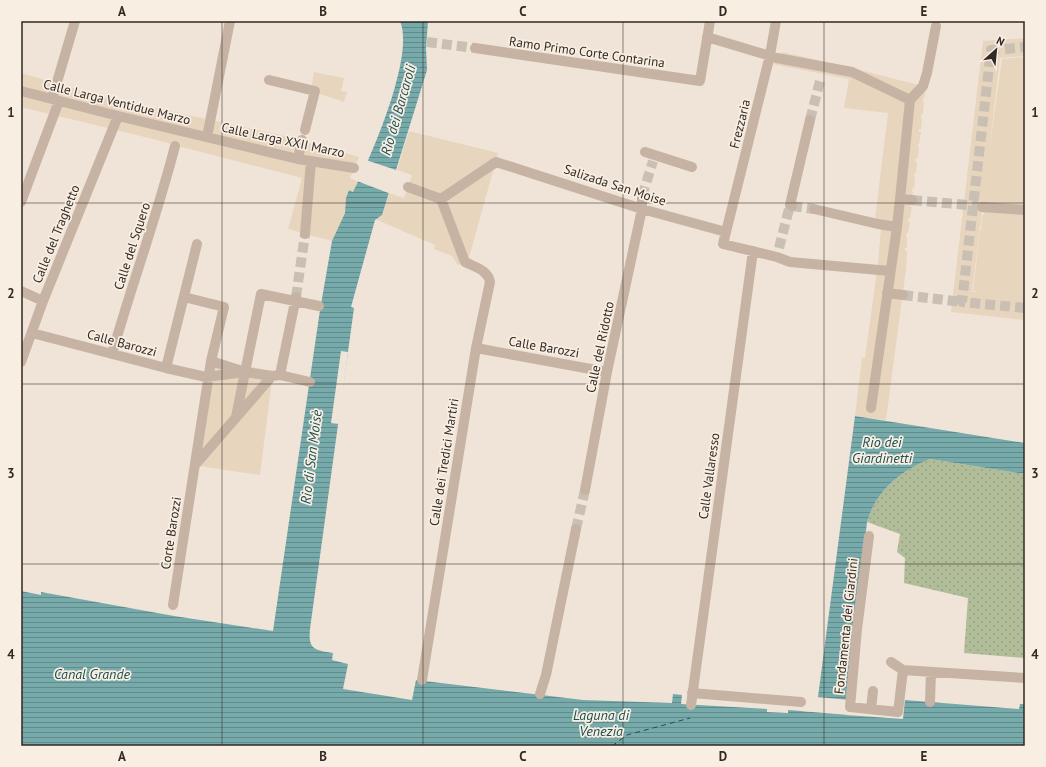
<svg xmlns="http://www.w3.org/2000/svg" width="1046" height="767" font-family="'PT Sans',sans-serif">
<style>
.park{fill:url(#park-dots)}
.plaza{fill:#e7d5be;fill-rule:evenodd}
.water{fill:url(#water-rules)}
.pier{fill:#efe4d7}
.lines{fill:none;stroke-linecap:round;stroke-linejoin:round}
.ferry{stroke:#1c4f52;stroke-width:1;stroke-dasharray:5 4;stroke-linecap:butt}
.pedestrian-tunnel{stroke:#c9bfb3;stroke-width:10;stroke-dasharray:10 5;stroke-linecap:butt}
.pedestrian{stroke:#c7b3a3;stroke-width:10}
.grid{fill:none;stroke:#322925;stroke-width:1;stroke-opacity:0.55}
.labels{text-anchor:middle;dominant-baseline:central;stroke-width:3.5;stroke-linejoin:round;paint-order:stroke}
.street-label{font-size:13px;fill:#322925;stroke:#f8eee2}
.water-label{font-size:14px;font-style:italic;fill:#1c4f52;stroke:#f8eee2}
.neatline{fill:none;stroke:#322925;stroke-width:1.5}
.grid-label{font-size:13px;text-anchor:middle;font-weight:bold;fill:#322925}
</style>
<defs>
<pattern id="park-dots" width="8" height="8" patternUnits="userSpaceOnUse"><rect width="8" height="8" fill="#b1bd98"/><path d="M2 2h.1M6 6h.1" fill="none" stroke="#99a283" stroke-width="1.8" stroke-linecap="round"/></pattern>
<pattern id="water-rules" width="6" height="5" patternUnits="userSpaceOnUse"><rect width="6" height="5" fill="#77aaab"/><path d="M0 2.5h6" fill="none" stroke="#628a8b"/></pattern>
</defs>
<rect width="100%" height="100%" fill="#efe4d7"/>
<path class="park" d="M930 459 1025 474V658L964 653 968 598 904 583 905 558 897 552 900 534 867 522C876 491 900 471 930 459Z"/>
<path class="plaza" d="M1025 38V56L1000 58 989 152 1002 59 1025 57V320L951 312 983 41ZM982 210 984 214 982 216 981 227 982 228 980 230 973 291 979 292H972Z
M782 52 852 68 926 87 924 99H923V102L924 103 923 114H921V118H922L921 129H919V132H921L919 144H918V147H919L918 158H916L915 161 917 162 916 173H914V176L915 177 914 189 912 188V192H913L912 204H910V207H912L910 218 908 219V222H910L909 227 908 233H907L906 236 907 237V248H905V250L907 252 906 269 886 420 855 416 862 358H865L878 263 881 229 875 219 888 113 844 108 849 79 772 64Z
M314 72 344 78 341 91 347 92 344 102 317 93 312 86Z
M21 73 100 96 299 139 305 142 359 157 350 178 358 182 353 192 349 190 346 198 345 213 332 241 288 229 302 178 178 146 157 140 21 107Z
M409 131 498 153 470 254 465 262 458 265 452 256 434 249 435 245 375 219 382 215 389 193 404 198 408 187 412 175 397 170Z
M214 360 273 371 260 475 192 465Z"/>
<path class="water" d="M400 21H428L426 48 427 70 382 215 375 220 351 307 354 308 310 629C308 649 314 650 333 653L332 660 348 664 343 689 412 700 416 680 583 700 672 703 673 694 682 695 681 704 767 709V712L788 713V710L816 712 855 416 1025 443V474L930 459C900 471 876 491 867 522L846 715 903 719 905 700 1019 709 1020 704H1025V746H21V591L41 595V592L174 616 273 631 320 310 332 241 345 213 346 198 349 190 353 192C371 158 415 56 400 21Z"/>
<path class="pier" d="M366 160 399 171 391 194 357 181Z
M341 351 348 352 339 424 331 423Z
M817 697 850 700 849 715 800 711V709L815 710Z"/>
<g class="lines">
<path class="ferry" d="M612 746 627 735 690 718"/>
<path class="pedestrian-tunnel" d="M427 42 475 48
M999 49 991 50 962 302 1025 308
M1005 49 1025 47
M810 120 821 77
M642 196 653 161
M912 200 978 206
M792 206 814 209
M779 248 790 205
M903 295 962 302
M296 297 305 234
M576 529 585 490"/>
<path class="pedestrian" d="M776 21 770 55 723 244 777 257 790 262 890 271
M707 37 777 58 852 72 910 100
M475 48 700 81 710 21
M269 80 315 91 305 130
M21 91 118 116 298 159 354 168
M52 99 75 21
M207 137 230 21
M645 152 692 167
M298 159 302 140
M408 187 441 199 496 162 642 209 726 232
M900 199 910 100 923 86 927 73 936 26
M21 202 59 101
M792 206 790 205 810 120
M982 207 1025 210
M814 209 878 224 897 227 900 199 912 200
M305 234 311 161
M21 291 43 301
M887 293 903 295
M32 333 166 368 206 377 245 372
M476 348 607 372
M112 354C132 284 157 216 175 146
M211 361 242 371
M21 362 43 301 118 116
M166 368 197 244
M280 375 296 297
M310 382 280 375 272 376 245 372 261 294 319 306
M871 408 897 227
M236 417 245 372
M195 465 272 376
M585 490 607 372 642 209V196
M869 536 857 629 850 707 898 712 903 670 1025 678
M173 605 211 361 224 307 184 297
M891 662 903 670
M422 680 476 348 490 282C488 270 475 267 465 262L441 199
M692 693 801 702
M540 694 546 675 576 529
M930 702 931 672
M691 705 753 251
M871 709 873 691"/>
</g>
<path class="grid" d="M222 21V746M423 21V746M623 21V746M824 21V746M21 203H1025M21 384H1025M21 564H1025"/>
<g class="labels">
<g class="street-label">
<text transform="translate(587 52) rotate(8)">Ramo Primo Corte Contarina</text>
<text transform="translate(117 102) rotate(14)">Calle Larga Ventidue Marzo</text>
<text transform="translate(740 124) rotate(-76)">Frezzaria</text>
<text transform="translate(283 140) rotate(12)">Calle Larga XXII Marzo</text>
<text transform="translate(615 185) rotate(18)">Salizada San Moise</text>
<text transform="translate(56 234) rotate(-68)">Calle del Traghetto</text>
<text transform="translate(132 246) rotate(-72)">Calle del Squero</text>
<text transform="translate(122 343) rotate(15)">Calle Barozzi</text>
<text transform="translate(544 347) rotate(10)">Calle Barozzi</text>
<text transform="translate(600 347) rotate(-78)">Calle del Ridotto</text>
<text transform="translate(444 462) rotate(-81)">Calle dei Tredici Martiri</text>
<text transform="translate(709 476) rotate(-82)">Calle Vallaresso</text>
<text transform="translate(171 533) rotate(-81)">Corte Barozzi</text>
<text transform="translate(846 626) rotate(-84)">Fondamenta dei Giardini</text>
</g>
<g class="water-label">
<text transform="translate(398 110) rotate(-74)">Rio dei Barcaroli</text>
<text x="882" y="442">Rio dei<tspan x="882" dy="16">Giardinetti</tspan></text>
<text transform="translate(311 457) rotate(-83)">Rio di San Moisè</text>
<text x="92" y="674">Canal Grande</text>
<text x="601" y="715">Laguna di<tspan x="601" dy="16">Venezia</tspan></text>
</g>
</g>
<rect width="1046" height="767" fill="none" stroke="#f8eee2" stroke-width="44"/>
<g transform="translate(996 50) rotate(27)" stroke="#f8eee2" stroke-width="3" paint-order="stroke">
<path d="M0-3L7 15L0 10L-7 15Z" fill="#322925"/>
<text y="-6" font-size="11" font-weight="bold" text-anchor="middle" fill="#322925">N</text>
</g>
<rect x="22" y="22" width="1002" height="723" class="neatline"/>
<g class="grid-label">
<text x="122" y="16">A</text>
<text x="323" y="16">B</text>
<text x="523" y="16">C</text>
<text x="723" y="16">D</text>
<text x="924" y="16">E</text>
<text x="11" y="117">1</text>
<text x="1035" y="117">1</text>
<text x="11" y="298">2</text>
<text x="1035" y="298">2</text>
<text x="11" y="478">3</text>
<text x="1035" y="478">3</text>
<text x="11" y="659">4</text>
<text x="1035" y="659">4</text>
<text x="122" y="761">A</text>
<text x="323" y="761">B</text>
<text x="523" y="761">C</text>
<text x="723" y="761">D</text>
<text x="924" y="761">E</text>
</g>
</svg>
